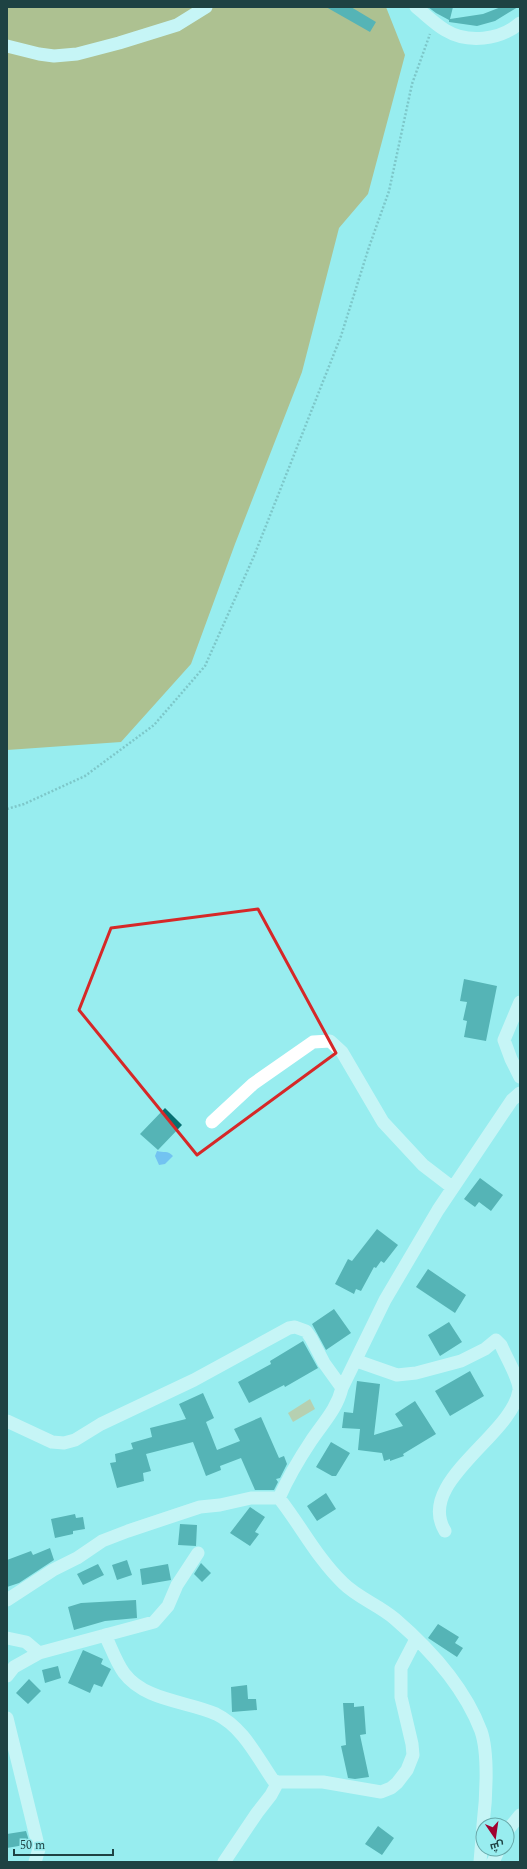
<svg xmlns="http://www.w3.org/2000/svg" width="527" height="1869" font-family="Spectral,Cairo,serif">
<style>
.green{fill:#dcae67}
.forest{fill:#c78c20}
.water{fill:#4690f4}
.building{fill:#066f71}
.lines{fill:none;stroke-linecap:round;stroke-linejoin:round}
.path{stroke:#5d9a9c;stroke-width:2.5;stroke-dasharray:2 2;stroke-linecap:butt}
.street{stroke:#fff;stroke-width:13}
.marked{fill:none;stroke:#d62828;stroke-width:3;stroke-linejoin:round}
</style>
<rect width="100%" height="100%" fill="#98edef"/>
<path class="green" d="M310 1399 315 1409 293 1422 288 1413Z"/>
<path class="forest" d="M7 7H386L405 55 368 194 339 228 302 372 235 544 191 664 121 742 7 750Z"/>
<path class="water" d="M157 1151C163 1153 168 1150 173 1156L165 1164 159 1165 155 1156Z"/>
<path class="building" d="M326 7H351L376 22 370 32Z
M428 7H453L450 19 483 14 501 7H518L495 21 477 26 449 22V20L436 13Z
M464 979 497 986 486 1041 464 1037 467 1021 463 1020 467 1002 460 1001Z
M165 1108 182 1125 158 1150 140 1134Z
M480 1178 503 1195 491 1211 479 1202 475 1207 464 1199Z
M377 1229 398 1245 384 1263 381 1261 376 1268 374 1267 361 1291 356 1289 354 1294 335 1284 348 1259 352 1261Z
M428 1269 466 1295 455 1313 416 1287Z
M334 1309 351 1333 326 1350 312 1324Z
M449 1322 462 1342 440 1356 428 1335Z
M303 1341 318 1368 285 1387 284 1385 249 1403 238 1382 271 1364 270 1361Z
M470 1371 484 1396 450 1416 435 1391Z
M357 1381 380 1384 374 1435 403 1426 395 1414 415 1401 436 1434 403 1454 404 1456 390 1461V1459L384 1461 382 1453 358 1450 360 1429 342 1428 344 1412 353 1413Z
M203 1393 214 1418 206 1422 217 1450 240 1441 234 1429 261 1417 279 1458 284 1456 287 1464 280 1478 276 1479 278 1482 274 1490H255L241 1458 220 1466 221 1470 206 1476 193 1442 146 1454 151 1471 143 1473 144 1481 117 1488 110 1463 116 1462 115 1454 133 1449 131 1443 152 1437 150 1428 186 1419 179 1404Z
M331 1442 350 1453 336 1476H332L316 1467Z
M326 1493 336 1509 317 1521 307 1506Z
M250 1507 265 1517 255 1532 259 1534 250 1546 230 1533Z
M75 1514 76 1518 83 1517 85 1529 73 1531V1534L55 1538 51 1519Z
M180 1524 197 1525 196 1546 178 1545Z
M50 1548 54 1560 19 1583 7 1587V1560L31 1551 33 1555Z
M127 1560 132 1575 117 1580 112 1565Z
M201 1563 211 1573 202 1582 194 1574Z
M98 1564 104 1575 83 1585 77 1574Z
M168 1564 171 1580 142 1585 140 1569Z
M136 1600 137 1618 105 1621 74 1630 68 1607 81 1603Z
M438 1624 459 1637 455 1643 463 1648 457 1657 428 1638Z
M83 1650 103 1659 101 1664 111 1669 102 1687 94 1684 90 1693 68 1683Z
M58 1666 61 1678 45 1683 42 1670Z
M29 1679 41 1691 28 1704 16 1693Z
M247 1685 248 1699H256L257 1710 232 1712 231 1687Z
M343 1703H354V1707L364 1706 366 1734 360 1735 369 1777 355 1779 348 1778 341 1746 346 1745Z
M378 1826 394 1838 382 1855 365 1844Z
M26 1831 30 1844 7 1848V1834Z"/>
<g class="lines">
<path class="path" d="M7 809 24 804 85 776 154 725 205 666 254 556 341 336 369 247 389 191 412 84 430 34"/>
<path class="street" d="M416 7C426 15 435 24 445 30 468 44 500 40 520 23
M7 46 39 54 54 56 77 54 119 43 177 25 206 7
M520 1002 504 1040 511 1059 520 1077
M212 1122 253 1084 313 1042 330 1041 342 1052 383 1122 423 1165 453 1188
M357 1361 397 1375 416 1373 461 1361 485 1349 496 1340 501 1345C505 1355 520 1380 519 1390 513 1435 415 1482 445 1531
M7 1421 52 1442 64 1443 75 1440 101 1424 194 1380 289 1328 295 1327 306 1331 311 1338 324 1363 342 1388
M279 1498C288 1478 299 1459 311 1441 323 1423 337 1409 342 1388L385 1300 438 1210 512 1100 520 1093
M7 1600 53 1570 77 1558 102 1541 128 1531 200 1507 220 1505 251 1498H279C301 1526 317 1558 343 1583 358 1598 379 1605 395 1619 431 1650 464 1686 481 1731 489 1754 486 1801 483 1825
M105 1635C111 1647 116 1662 124 1673 145 1701 187 1701 216 1714 243 1727 257 1757 273 1780L278 1782
M7 1638 26 1642 39 1653 154 1622 168 1606 177 1585 198 1553
M7 1676 14 1667 39 1653
M7 1718 39 1849 35 1862
M507 1831 520 1815
M224 1862 257 1813 271 1795 278 1782H323L381 1792 391 1788 397 1783 407 1770 413 1755 412 1744 401 1697V1668L416 1639
M480 1862 483 1826
M493 1862 499 1849"/>
</g>
<path d="M0 0H527V1869H0ZM258 909 336 1053 197 1155 79 1010 111 928Z" fill="#98edef" fill-opacity=".55" fill-rule="evenodd"/>
<path class="marked" d="M258 909 336 1053 197 1155 79 1010 111 928Z"/>
<rect width="527" height="1869" fill="none" stroke="#1e4243" stroke-width="16"/>
<g transform="translate(495 1837) rotate(167)"><circle r="19" fill="#98edef" stroke="#67a9aa"/>
<path d="M0-3L7 15L0 10L-7 15Z" fill="#a1012f"/>
<text y="-6" font-size="11" font-weight="bold" text-anchor="middle" fill="#1e4243">ش</text>
</g>
<path d="M14 1849v6h99v-6" fill="none" stroke="#1e4243" stroke-width="2"/>
<text x="20" y="1849" font-size="12" fill="#1e4243" stroke="#98edef" stroke-width="3" paint-order="stroke">50 m</text>
</svg>
